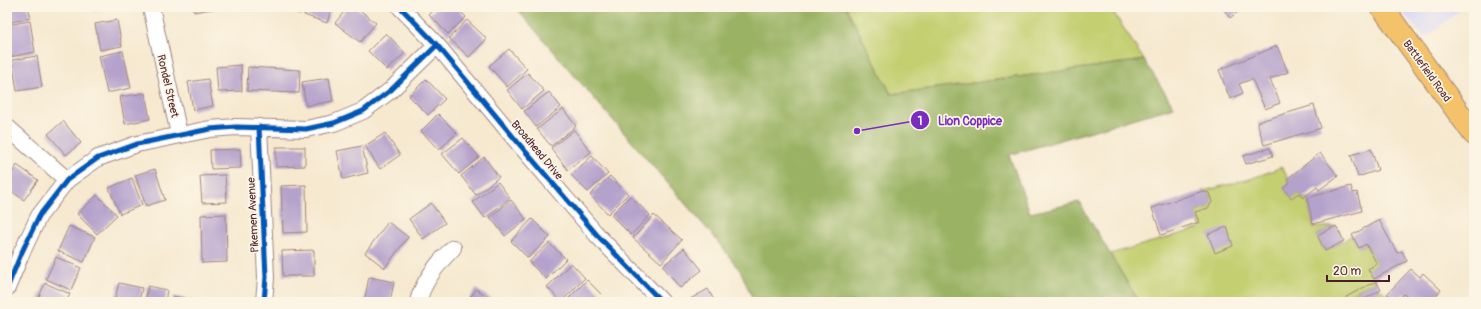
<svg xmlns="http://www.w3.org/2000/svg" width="1481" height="309" font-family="Pangolin,sans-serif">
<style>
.built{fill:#d9d7f7}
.green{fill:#c3cf71;stroke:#86774e}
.forest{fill:#9ab263;stroke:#726847}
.building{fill:#b5a2cc}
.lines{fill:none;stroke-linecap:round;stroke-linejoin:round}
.minor-casing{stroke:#a0847e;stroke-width:18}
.primary-casing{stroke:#a0847e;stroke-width:24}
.minor{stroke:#fff;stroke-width:16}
.primary{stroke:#f3c26a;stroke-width:22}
.cycleway-casing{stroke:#fcf5e5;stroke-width:8}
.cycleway{stroke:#0057b8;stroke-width:5}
.labels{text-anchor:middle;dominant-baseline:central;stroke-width:3.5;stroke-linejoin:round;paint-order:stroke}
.street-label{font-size:11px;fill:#4a1f2b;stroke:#fcf5e5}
.leader{fill:none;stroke:#7b2cbf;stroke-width:1.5}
.callout-dot{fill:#7b2cbf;stroke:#fcf5e5;stroke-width:1.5}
.mark-label{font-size:12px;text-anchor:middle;font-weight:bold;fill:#fff}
.callout-label{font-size:12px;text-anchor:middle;font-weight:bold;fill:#7b2cbf;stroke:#fcf5e5;stroke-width:3.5;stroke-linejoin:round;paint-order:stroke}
</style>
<rect width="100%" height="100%" fill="#fcf5e5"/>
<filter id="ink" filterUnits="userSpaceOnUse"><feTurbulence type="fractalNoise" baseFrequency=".025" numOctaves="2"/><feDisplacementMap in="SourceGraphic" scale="8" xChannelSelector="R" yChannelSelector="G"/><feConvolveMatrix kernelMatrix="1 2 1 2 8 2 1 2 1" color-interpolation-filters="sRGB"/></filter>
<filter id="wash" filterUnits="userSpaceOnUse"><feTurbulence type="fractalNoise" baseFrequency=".012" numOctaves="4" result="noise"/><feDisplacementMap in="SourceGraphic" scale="16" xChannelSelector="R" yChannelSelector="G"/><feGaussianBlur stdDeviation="0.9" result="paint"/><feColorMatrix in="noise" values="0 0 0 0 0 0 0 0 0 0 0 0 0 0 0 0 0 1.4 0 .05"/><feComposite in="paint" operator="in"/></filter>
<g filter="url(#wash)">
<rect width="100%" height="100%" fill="#f6e9d0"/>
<path class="built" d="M1398 7H1464L1425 38Z"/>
<path class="green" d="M846 7H1110L1144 60 891 94Z
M1282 167 1290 182 1284 188 1291 198 1299 193 1303 199 1307 198 1314 228 1336 226 1317 235 1325 251 1344 241 1352 235 1359 248 1366 244 1377 264 1369 269 1376 281 1334 302H1139L1110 254 1201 228 1195 212 1208 208 1212 202 1209 193 1203 191 1250 179Z
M1381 290 1396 302H1359Z"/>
<path class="forest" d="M515 7H846L891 94 1144 60 1174 107 1009 155 1030 213 1079 202 1139 302H754L741 272 715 238Z"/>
<g id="blocks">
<path class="building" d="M7 7H28L31 18 7 23Z
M92 7H110V8L93 11Z
M193 7H218V8L194 12Z
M279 7H302L300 14Z
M307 7H332L327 23 304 15Z
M348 7H356L376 23 360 42 335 23Z
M437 7H456L466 17 448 34 429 15Z
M1222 7H1244L1230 18Z
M117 20 122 46 100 50 95 24Z
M467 20 487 39 469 57 449 38Z
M30 21 35 52 10 57 7 37V25Z
M386 33 405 53 387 70 368 51Z
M1277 46 1288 72 1270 79 1280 103 1265 109 1252 79 1239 84 1243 93 1230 99 1219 70Z
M509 49 527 69 507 87 489 66Z
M123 51 131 88 107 93 99 56Z
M37 56 42 87 17 91 12 60Z
M241 65 242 91 218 92 216 67Z
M248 67 300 70 299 93 247 91Z
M528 73 544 91 522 109 507 90Z
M329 78 333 101 306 106 302 82Z
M208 79 213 106 193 110 188 82Z
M426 79 445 99 428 115 409 96Z
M549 92 561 107 536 127 524 111Z
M145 93 150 119 125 124 120 97Z
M1314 105 1321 128 1264 145 1257 122Z
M563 109 576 126 551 146 537 129Z
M438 114 457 133 439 150 421 131Z
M63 121 81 143 66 155 48 134Z
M574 130 591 152 568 170 551 148Z
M385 133 400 155 380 169 365 146Z
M463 138 479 157 459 174 442 154Z
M362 146 368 173 343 179 337 151Z
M276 147H305V166L276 167Z
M1270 148 1273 156 1246 164 1243 156Z
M240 149 241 168 211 169 210 150Z
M1371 149 1378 170 1358 177 1351 155Z
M1320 153 1338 176 1319 190 1317 187 1303 198 1299 193 1291 198 1283 188 1290 182 1287 179Z
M592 156 608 174 588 192 571 175Z
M484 157 499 177 476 195 461 176Z
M17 165 38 180 24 200 7 188V180Z
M155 169 165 200 146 206 135 175Z
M225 175 227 202 202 203 200 176Z
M610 176 628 194 608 214 590 195Z
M132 178 142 205 120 214 109 188Z
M498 182 510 198 485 218 473 202Z
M306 185 307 232 283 233 281 186Z
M1351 186 1353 193 1357 192 1362 211 1313 224 1307 198Z
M1203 191 1209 193 1212 202 1208 208 1195 212 1199 222 1161 235 1152 208Z
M97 195 117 215 97 234 77 214Z
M630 196 650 215 631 235 611 215Z
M511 200 526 219 505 236 490 217Z
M431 203 445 223 423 239 409 219Z
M226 214 227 262 202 263 201 215Z
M654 215 682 240 661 263 633 238Z
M532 219 550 237 528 258 511 241Z
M1379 220 1397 253 1402 251 1407 261 1374 279 1368 269 1377 264 1366 244 1359 248 1352 235Z
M388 222 408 237 385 268 365 253Z
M69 226 95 237 84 262 58 251Z
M1336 226 1344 241 1325 251 1317 235Z
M1227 227 1233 246 1215 253 1208 234Z
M549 243 566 259 546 279 529 262Z
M684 248 702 270 680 288 663 266Z
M314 250V276H283L282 251Z
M56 257 81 268 71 290 46 279Z
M571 263 585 278 561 302 547 287Z
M1411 269 1420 277 1423 273 1441 290 1436 296 1442 302H1412L1404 294 1396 302 1387 294Z
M369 277 394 282 390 302H364Z
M587 280 605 298 600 302H565Z
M1376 281 1381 290 1359 302H1349L1346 297Z
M45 283 70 294 66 302 37 301Z
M119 283 142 288 139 302H114Z
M148 286 167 290 165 302H145Z
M476 289 496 302H467Z
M708 289 715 302H685Z
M173 296 199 301 198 302H172Z"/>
</g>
</g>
<g filter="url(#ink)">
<use href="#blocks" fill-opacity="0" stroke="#a0847e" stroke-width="1"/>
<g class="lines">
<g class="minor-casing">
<path id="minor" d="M151 7 179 134
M400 7 437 45 520 145 597 235 662 302
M7 127 67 180
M259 127 266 277 264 302
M7 288 21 254 39 216 67 180 98 158 137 144 210 129 236 127 306 129 334 123 363 111 391 90 437 45
M418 302C423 281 438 263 453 248"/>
</g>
<g class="primary-casing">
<path id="primary" d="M1382 7 1474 134"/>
</g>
<use href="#minor" class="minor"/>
<use href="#primary" class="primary"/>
<g class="cycleway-casing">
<path id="cycleway" d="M400 7 437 45 520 145 597 235 662 302
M259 127 266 277 264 302
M7 288 21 254 39 216 67 180 98 158 137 144 210 129 236 127 306 129 334 123 363 111 391 90 437 45"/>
</g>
<use href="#cycleway" class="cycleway"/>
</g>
</g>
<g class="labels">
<g class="street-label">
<text transform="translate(1427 71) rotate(54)">Battlefield Road</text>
<text transform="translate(168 86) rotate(77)">Rondel Street</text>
<text transform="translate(537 150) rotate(50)">Broadhead Drive</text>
<text transform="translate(253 215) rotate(-93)">Pikemen Avenue</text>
</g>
</g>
<path class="leader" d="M857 131L920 120"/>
<g class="callout-dot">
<circle cx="857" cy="131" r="4"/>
<circle cx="920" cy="120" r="10"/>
</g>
<g class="mark-label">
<text x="920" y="125">1</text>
</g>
<g class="callout-label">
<text x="970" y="125">Lion Coppice</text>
</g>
<rect width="1481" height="309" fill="none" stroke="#fcf5e5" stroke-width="24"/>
<path d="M1327 275v6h62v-6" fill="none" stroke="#4a1f2b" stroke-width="2"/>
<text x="1333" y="275" font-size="12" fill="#4a1f2b" stroke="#fcf5e5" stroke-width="3" paint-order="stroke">20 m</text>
</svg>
